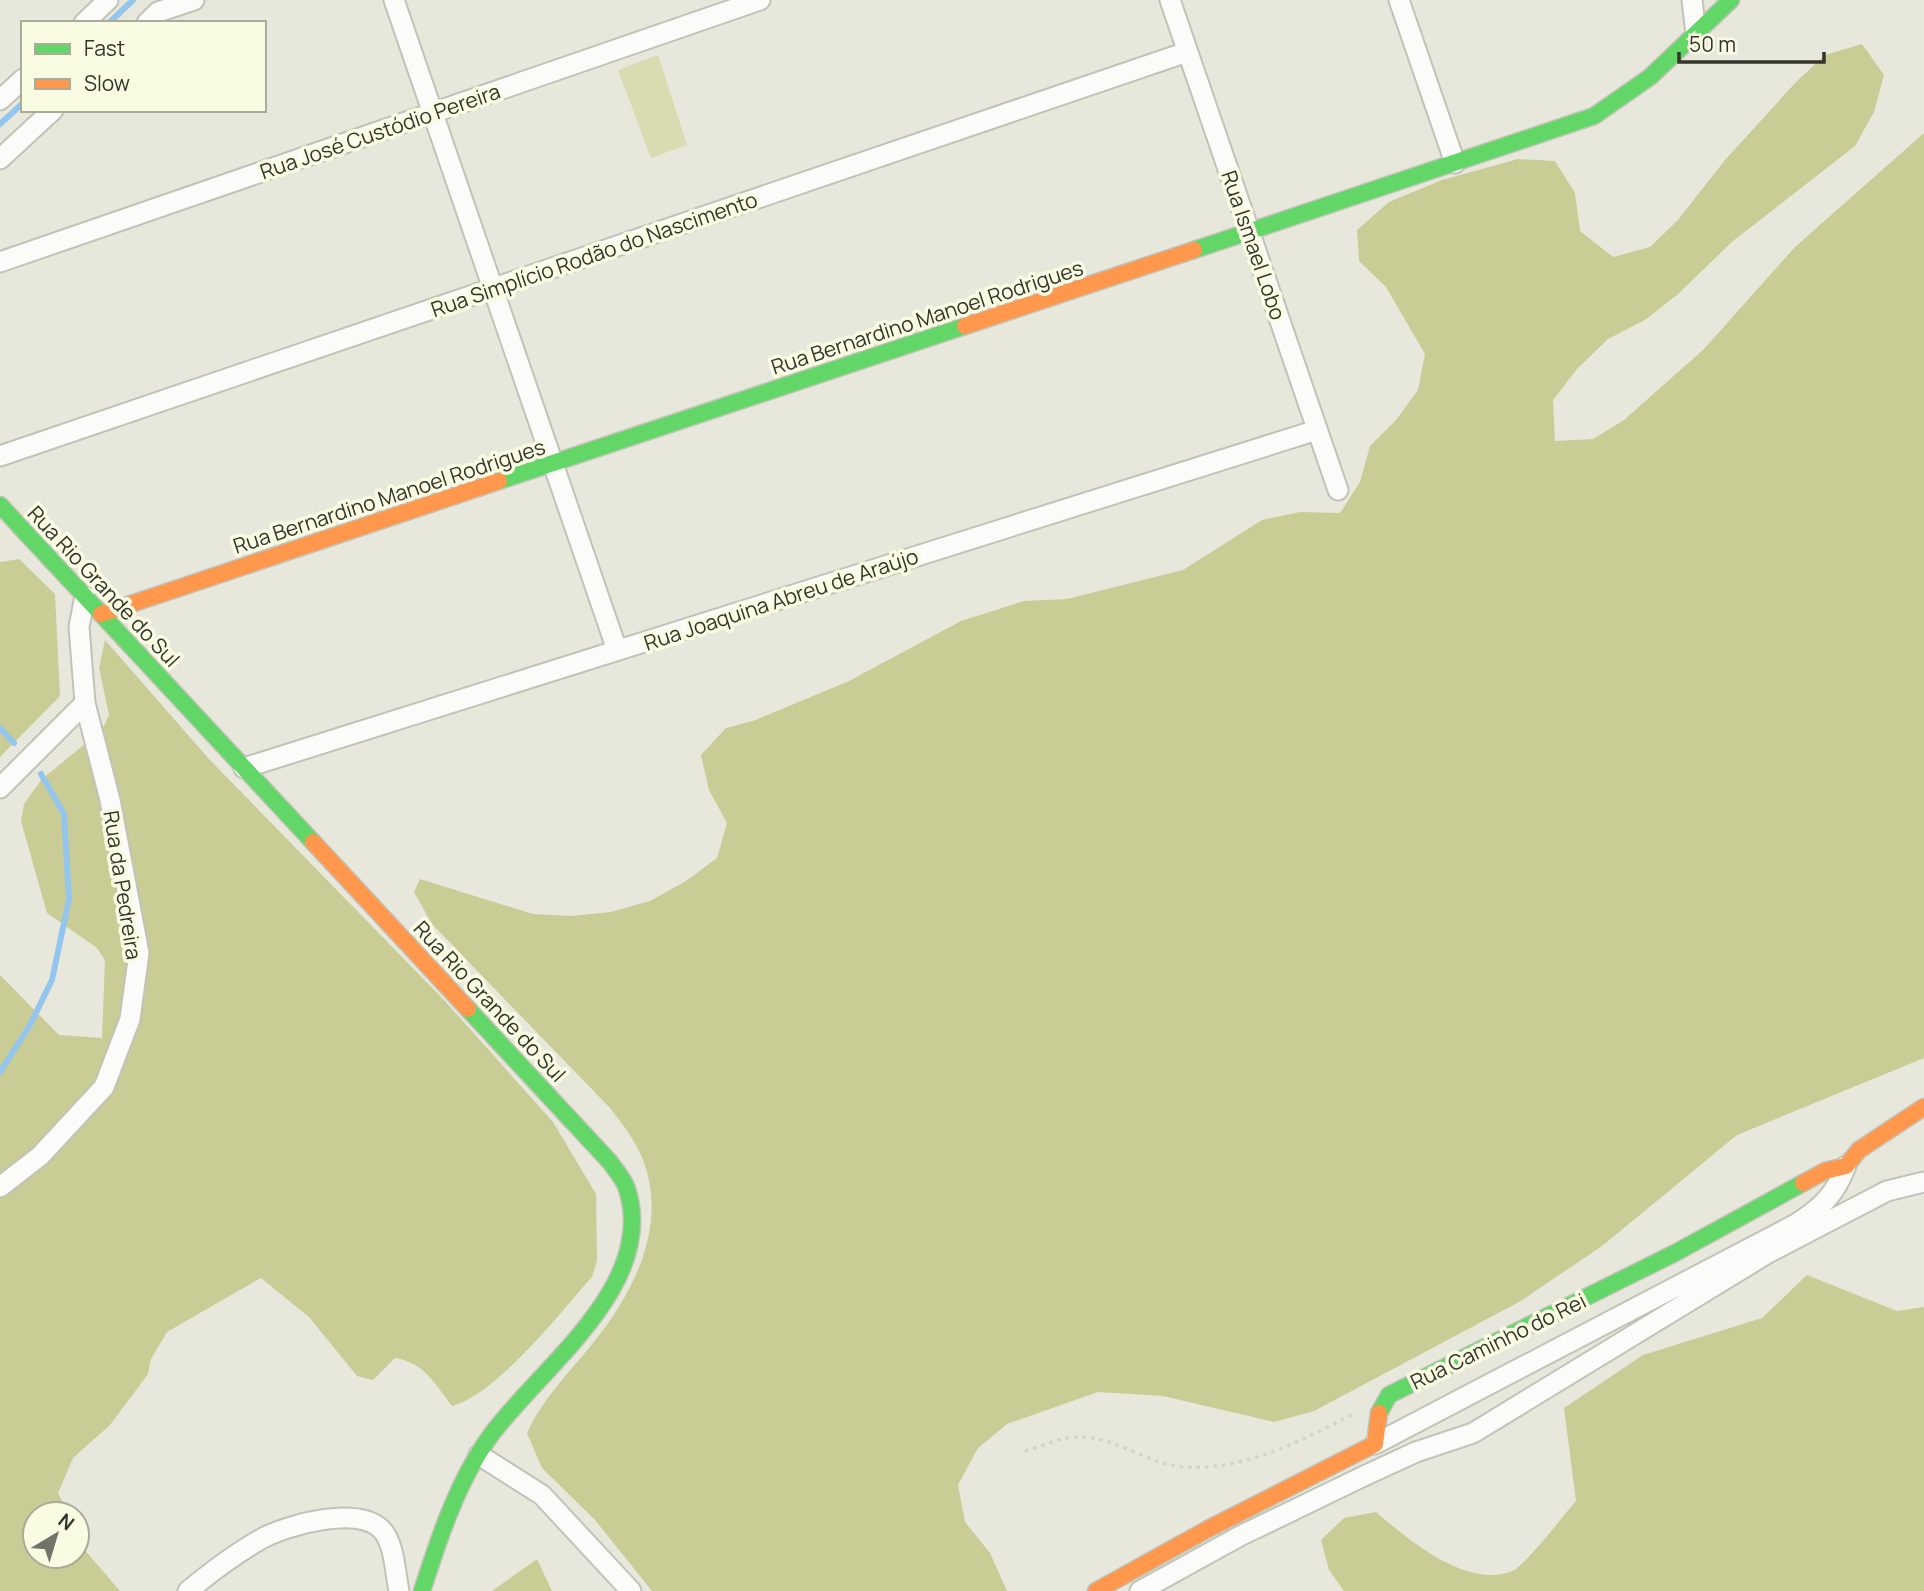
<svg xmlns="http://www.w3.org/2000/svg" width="1924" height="1591" font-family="Manrope,sans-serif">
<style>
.green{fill:#d9dbb1}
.forest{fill:#c9cc95}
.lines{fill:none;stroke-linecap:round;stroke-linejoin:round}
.stream{stroke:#94c5ed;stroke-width:6}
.street-casing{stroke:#c2c3b8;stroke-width:23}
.fast-casing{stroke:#c2c3b8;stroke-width:19}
.slow-casing{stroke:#c2c3b8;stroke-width:19}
.path{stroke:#d3d4cf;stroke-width:3.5;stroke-dasharray:3.5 5;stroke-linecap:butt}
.street{stroke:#fbfcfa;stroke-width:19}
.fast{stroke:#63d668;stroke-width:16}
.slow{stroke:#ff974d;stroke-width:16}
.labels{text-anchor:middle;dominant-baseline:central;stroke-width:7;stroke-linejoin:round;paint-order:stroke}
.street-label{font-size:21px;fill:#34352b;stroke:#f9fbe2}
</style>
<rect width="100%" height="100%" fill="#e7e8db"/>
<path class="green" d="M658 55 687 145 651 158 618 70Z"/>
<path class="forest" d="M1862 44 1884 75 1874 112 1855 146 1733 241 1678 294 1645 320 1608 339 1577 369 1553 400 1555 441 1593 439 1624 420 1704 349 1795 247 1924 133V1058L1737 1135 1602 1246 1519 1302 1314 1411 1274 1422 1163 1396 1098 1392 1007 1424 978 1448 958 1485 965 1522 990 1553 1007 1591H652L595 1520 542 1468 527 1433C543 1398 569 1373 593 1343 631 1296 664 1234 647 1172 641 1148 625 1127 610 1108L432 924 414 892 420 879 533 914 571 916 611 912 650 901 686 881 717 858 727 823 709 790 701 755 726 728 753 721 849 681 961 621 1024 601 1067 599 1183 570 1262 520 1300 512 1340 513 1360 482 1370 446 1396 420 1418 390 1425 354 1386 287 1359 261 1357 230 1389 202 1442 180 1518 159 1555 161 1575 193 1580 231 1613 257 1650 247 1678 220 1725 160 1797 81 1825 55Z
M19 559 55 594 60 696 0 757V562Z
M105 640 209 759 444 1000 553 1122 596 1194 597 1260 592 1277C559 1314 498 1393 452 1406 435 1384 425 1363 395 1358L373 1380 357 1376 309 1317 261 1278 167 1332 151 1359 148 1374 110 1425 73 1458 58 1493 68 1514H35V1556H77V1534L83 1548 120 1591H0V975L59 1035 102 1038 105 960 97 948 47 913 21 821 24 804 42 779 102 730 109 715 99 668Z
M1807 1275 1897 1311 1924 1307V1591H1344L1329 1570 1321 1540 1344 1518 1376 1512C1410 1541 1469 1591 1515 1570 1538 1550 1556 1524 1576 1501L1564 1408 1643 1355 1762 1318Z
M537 1559 552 1591H492Z"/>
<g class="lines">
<path class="stream" d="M109 23 133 0
M0 124 23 103
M0 728 14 743
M0 1072 30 1025 52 980 69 899 64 814 41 774"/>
<g class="street-casing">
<path id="street" d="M394 0 617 650
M1170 0 1338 490
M1399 0 1455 163
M1692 0 1696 34
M84 23 108 0
M147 23 158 12 194 0
M0 100 23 79
M0 159 53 110
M0 262 760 0
M0 456 1187 52
M244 768 1317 430
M0 788 85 703
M0 1187 40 1156 104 1087 130 1019 139 953 110 800 85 703 79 627 85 596
M1375 1444 1796 1224C1821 1208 1835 1195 1846 1166
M479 1455 542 1495 631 1591
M188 1591C211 1572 236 1553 263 1538 290 1524 357 1506 381 1529 395 1543 395 1573 399 1591
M1140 1591 1240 1536 1364 1476 1416 1452 1473 1433 1768 1253 1887 1191 1924 1182"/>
</g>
<g class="fast-casing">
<path id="fast" d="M1194 250 1594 116 1650 77 1731 0
M499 481 965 326
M0 505 313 842
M1379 1413 1389 1395 1675 1253 1803 1183
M422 1591C439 1538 458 1480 491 1435 541 1367 658 1285 627 1189 624 1179 616 1171 610 1162L468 1009"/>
</g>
<g class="slow-casing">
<path id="slow" d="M965 326 1194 250
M101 614 499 481
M313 842 468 1009
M1803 1183 1825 1171 1846 1166 1859 1150 1924 1107
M1096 1591 1208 1529 1375 1444 1379 1413"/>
</g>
<path class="path" d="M1025 1451C1041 1447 1060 1437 1076 1437 1114 1435 1148 1465 1184 1467 1245 1471 1303 1440 1355 1413"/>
<use href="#street" class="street"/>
<use href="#fast" class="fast"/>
<use href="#slow" class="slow"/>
</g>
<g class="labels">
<g class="street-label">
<text transform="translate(380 131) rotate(-19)">Rua José Custódio Pereira</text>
<text transform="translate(1254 245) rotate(71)">Rua Ismael Lobo</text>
<text transform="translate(594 254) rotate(-19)">Rua Simplício Rodão do Nascimento</text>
<text transform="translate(927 317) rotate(-18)">Rua Bernardino Manoel Rodrigues</text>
<text transform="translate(389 496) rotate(-18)">Rua Bernardino Manoel Rodrigues</text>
<text transform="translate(104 586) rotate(47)">Rua Rio Grande do Sul</text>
<text transform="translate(781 599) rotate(-18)">Rua Joaquina Abreu de Araújo</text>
<text transform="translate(123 885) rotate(81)">Rua da Pedreira</text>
<text transform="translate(490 1001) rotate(47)">Rua Rio Grande do Sul</text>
<text transform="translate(1498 1341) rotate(-26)">Rua Caminho do Rei</text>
</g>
</g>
<rect x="21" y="21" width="245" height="91" fill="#f9fbe2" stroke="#aaac99" stroke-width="2"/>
<rect x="35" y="44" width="35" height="10" fill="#63d668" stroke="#aaac99" stroke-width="2"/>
<text x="84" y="56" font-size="21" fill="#34352b">Fast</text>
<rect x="35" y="79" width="35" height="10" fill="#ff974d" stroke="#aaac99" stroke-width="2"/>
<text x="84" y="91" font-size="21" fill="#34352b">Slow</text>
<g transform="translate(56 1535) rotate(38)"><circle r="33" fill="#f9fbe2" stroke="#aaac99" stroke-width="2"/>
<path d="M0-5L12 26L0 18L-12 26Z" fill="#737469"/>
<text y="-10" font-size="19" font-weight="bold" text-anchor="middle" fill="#34352b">N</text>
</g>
<path d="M1679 52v10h145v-10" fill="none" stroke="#34352b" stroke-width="3.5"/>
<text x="1689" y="52" font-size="21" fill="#34352b" stroke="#f9fbe2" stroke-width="5" paint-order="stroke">50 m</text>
</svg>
